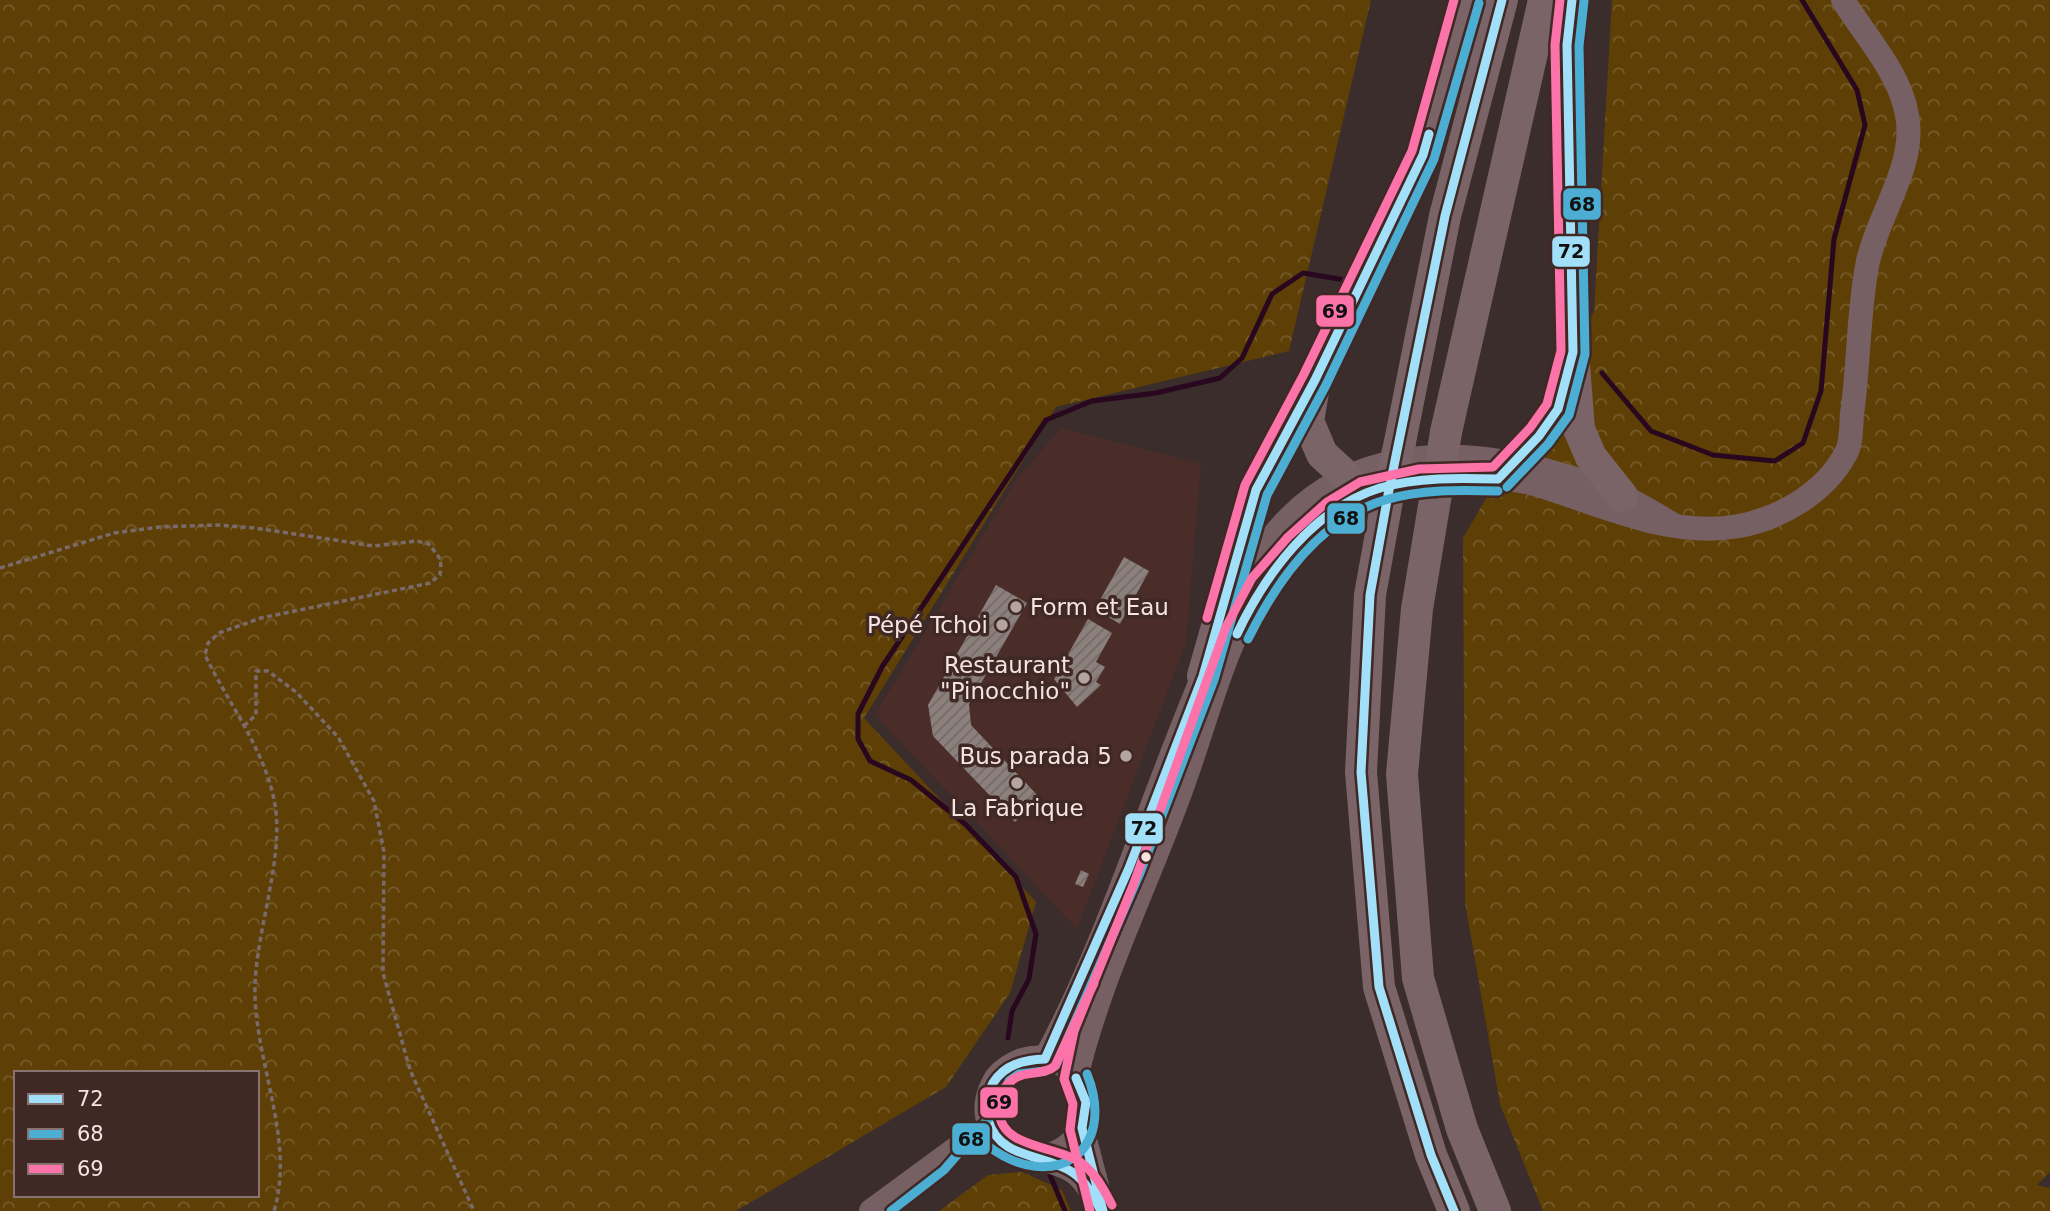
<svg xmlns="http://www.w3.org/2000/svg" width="2050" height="1211" font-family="'DejaVu Sans',sans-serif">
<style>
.built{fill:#4a2d29}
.forest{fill:url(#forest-crowns);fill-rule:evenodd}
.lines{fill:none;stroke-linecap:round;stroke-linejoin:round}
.stream{stroke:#29071e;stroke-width:5}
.building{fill:url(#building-hatch)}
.secondary-tunnel{stroke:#564846;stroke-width:24;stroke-dasharray:24 12;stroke-linecap:butt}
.path{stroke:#7a6a6c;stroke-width:3.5;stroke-dasharray:5 3.5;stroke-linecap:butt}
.secondary{stroke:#766064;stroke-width:24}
.motorway{stroke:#7a6467;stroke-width:32}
.motorway-bridge{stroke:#7a6467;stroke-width:32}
.bus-1-casing{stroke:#402825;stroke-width:14}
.bus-2-casing{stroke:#402825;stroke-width:14}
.bus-3-casing{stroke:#402825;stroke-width:14}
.bus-1{stroke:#a2dff9;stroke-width:9}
.bus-2{stroke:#4daed3;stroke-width:9}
.bus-3{stroke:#fc73a9;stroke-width:9}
.poi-dot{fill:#b4a4a2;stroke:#402825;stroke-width:2.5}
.bus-dot{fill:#f5e4e2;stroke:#402825;stroke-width:2.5}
.labels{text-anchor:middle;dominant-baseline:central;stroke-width:7;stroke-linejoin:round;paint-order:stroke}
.poi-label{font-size:23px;fill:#f5e4e2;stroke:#402825;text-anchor:end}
.line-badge{stroke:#402825;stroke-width:2.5}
.pale-badge-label{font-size:19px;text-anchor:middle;font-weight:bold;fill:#111}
</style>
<defs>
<pattern id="forest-crowns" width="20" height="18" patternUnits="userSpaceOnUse" patternTransform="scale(1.75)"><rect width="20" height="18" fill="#5e4006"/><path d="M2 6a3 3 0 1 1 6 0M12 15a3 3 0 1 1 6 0" fill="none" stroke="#765b2a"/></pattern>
<pattern id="building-hatch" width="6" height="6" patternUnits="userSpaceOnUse" patternTransform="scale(1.75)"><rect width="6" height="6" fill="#8b807c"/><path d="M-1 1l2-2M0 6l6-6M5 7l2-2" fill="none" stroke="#746b68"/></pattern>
</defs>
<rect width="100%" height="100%" fill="#3a2d2b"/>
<path class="built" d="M1061 428 1201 464 1186 643 1077 929 875 715 1017 479Z"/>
<path class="forest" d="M0 0H1371L1289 351 1056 407 864 718 1036 902 1010 993 946 1087 736 1211H0ZM16 1073H257V1195H16Z
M1612 0H2050V1172L2037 1185 2050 1188V1211H1543L1500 1104 1465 902 1463 538 1594 312Z
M1022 1172 1062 1190 1071 1211H939L988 1175Z"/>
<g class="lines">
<path class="stream" d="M1602 373 1651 431 1713 455 1775 461 1803 443 1821 391 1834 239 1865 125 1857 90 1802 0
M1008 1038 1012 1011 1029 979 1036 934 1016 877 965 824 911 780 870 761 858 739V714L882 667 1046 420 1092 401 1156 393 1220 378 1242 358 1272 294 1303 273 1345 280
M1050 1175 1065 1211"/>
</g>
<path class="building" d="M1124 557 1149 571 1120 624 1095 609Z
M996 585 1027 603 969 704 971 725 1040 798 1015 822 933 736 928 705Z
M1088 619 1112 633 1096 662 1105 667 1096 682 1101 685 1077 707 1054 679Z
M1081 870 1089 874 1083 887 1075 884Z"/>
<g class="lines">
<path class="secondary-tunnel" d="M1376 491 1420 481 1453 479"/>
<path class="path" d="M0 568 114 533 160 527 216 525 255 528 374 546 417 541 429 544 441 560 440 575 430 583 261 618 219 633 208 643 205 655C228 703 266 751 275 805 284 857 257 928 255 985 253 1059 296 1139 274 1211
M244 726 256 715V671H268L296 692 338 737 374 801 384 852 383 973 410 1070 474 1211"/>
<path class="secondary" d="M1460 478C1484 479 1510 477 1534 484 1600 503 1668 539 1739 526 1781 518 1824 493 1845 455 1852 444 1851 426 1852 414 1859 365 1858 315 1867 266 1876 217 1917 166 1907 115 1900 73 1865 36 1843 0
M1236 599C1310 430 1471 434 1621 496 1639 503 1656 515 1672 524
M1045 1059C1113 932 1152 793 1209 662
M1076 1078C1099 980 1146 887 1180 793 1205 726 1224 644 1262 585 1287 547 1326 517 1365 493
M1082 1128 1100 1197
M1035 1158C1117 1148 1088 1040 1022 1060 1012 1064 1003 1069 996 1078 986 1094 983 1112 991 1129 1007 1163 1046 1153 1074 1172 1087 1181 1094 1198 1101 1211
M871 1211 965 1142 995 1136"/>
<path class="motorway" d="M1572 0 1567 45 1573 352 1579 429 1591 457 1622 496
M1313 392 1308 421 1322 454 1347 477
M1446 432 1544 0
M1400 442 1445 216 1502 0
M1498 479 1539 436 1558 409 1568 371
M1436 494 1417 609 1402 774 1418 978 1462 1129 1495 1211
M1388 495 1370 595 1361 772 1379 987 1431 1155 1454 1211
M1203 676 1256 490 1315 380 1423 155 1467 0"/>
<path class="motorway-bridge" d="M1436 494 1446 432
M1388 495 1400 442"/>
<g class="bus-1-casing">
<path id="bus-1" d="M1498 479 1539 436 1558 409 1573 352 1567 45 1572 0
M1237 634C1266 573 1313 509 1380 488 1418 477 1459 478 1498 479
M1045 1059 1129 868 1203 676 1256 490 1315 380 1423 155 1429 134
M1045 1059C1024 1060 1005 1064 993 1083 987 1094 984 1108 988 1120 1000 1160 1043 1153 1072 1172 1086 1181 1094 1197 1101 1211
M1076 1078 1086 1102 1082 1128 1103 1211
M1454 1211 1431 1155 1379 987 1361 772 1370 595 1388 495 1445 216 1502 0"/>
</g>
<g class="bus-2-casing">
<path id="bus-2" d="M1507 487 1548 444 1569 415 1585 354 1579 46 1584 1
M1248 639C1276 582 1320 519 1385 500 1421 489 1460 490 1498 491
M1056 1065 1140 873 1214 680 1267 495 1326 385 1434 159 1479 3
M988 1146C1053 1195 1118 1152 1087 1074
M891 1211 944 1170 996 1110 1009 1081 1019 1074 1045 1071"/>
</g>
<g class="bus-3-casing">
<path id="bus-3" d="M1207 618 1245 485 1304 374 1412 151 1454 0
M1094 983 1055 1066C1042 1077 1023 1069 1010 1082 1002 1089 998 1100 999 1111 1001 1149 1055 1145 1080 1162 1095 1172 1104 1190 1112 1205
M1090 1211 1070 1130 1073 1104 1064 1079 1074 1031 1134 883 1226 627 1252 578 1288 537 1327 502 1360 482 1419 469 1493 467 1530 428 1547 404 1561 351 1555 45 1560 0"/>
</g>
<use href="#bus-1" class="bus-1"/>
<use href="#bus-2" class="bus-2"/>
<use href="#bus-3" class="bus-3"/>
</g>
<g class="poi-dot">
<circle cx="1016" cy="607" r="7"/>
<circle cx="1002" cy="625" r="7"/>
<circle cx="1084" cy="678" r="7"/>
<circle cx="1126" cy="756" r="7"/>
<circle cx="1017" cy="783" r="7"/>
</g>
<circle class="bus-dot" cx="1146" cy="857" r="6"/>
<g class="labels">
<g class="poi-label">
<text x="1030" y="607" text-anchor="start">Form et Eau</text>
<text x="988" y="625">Pépé Tchoi</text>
<text x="1070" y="665">Restaurant<tspan x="1070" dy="26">"Pinocchio"</tspan></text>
<text x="1112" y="756">Bus parada 5</text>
<text x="1017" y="808" text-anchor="middle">La Fabrique</text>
</g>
</g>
<g class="line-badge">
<rect x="1562" y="187" width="40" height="34" rx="7" fill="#4daed3"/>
<rect x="1551" y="235" width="40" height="33" rx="7" fill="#a2dff9"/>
<rect x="1315" y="294" width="40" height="34" rx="7" fill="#fc73a9"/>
<rect x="1326" y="502" width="40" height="33" rx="7" fill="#4daed3"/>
<rect x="1124" y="812" width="40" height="33" rx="7" fill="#a2dff9"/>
<rect x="979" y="1086" width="40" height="33" rx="7" fill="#fc73a9"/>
<rect x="951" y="1122" width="40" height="34" rx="7" fill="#4daed3"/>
</g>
<g class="pale-badge-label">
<text x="1582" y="211">68</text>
<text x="1571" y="258">72</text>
<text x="1335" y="318">69</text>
<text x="1346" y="525">68</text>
<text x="1144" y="835">72</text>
<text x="999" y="1109">69</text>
<text x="971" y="1146">68</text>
</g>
<rect x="14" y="1071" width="245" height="126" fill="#402825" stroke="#887371" stroke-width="2"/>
<rect x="28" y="1094" width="35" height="10" fill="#a2dff9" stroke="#887371" stroke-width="2"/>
<text x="77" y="1106" font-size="21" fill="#f5e4e2">72</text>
<rect x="28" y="1129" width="35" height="10" fill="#4daed3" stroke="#887371" stroke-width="2"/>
<text x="77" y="1141" font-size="21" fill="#f5e4e2">68</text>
<rect x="28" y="1164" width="35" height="10" fill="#fc73a9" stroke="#887371" stroke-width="2"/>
<text x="77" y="1176" font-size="21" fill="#f5e4e2">69</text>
</svg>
